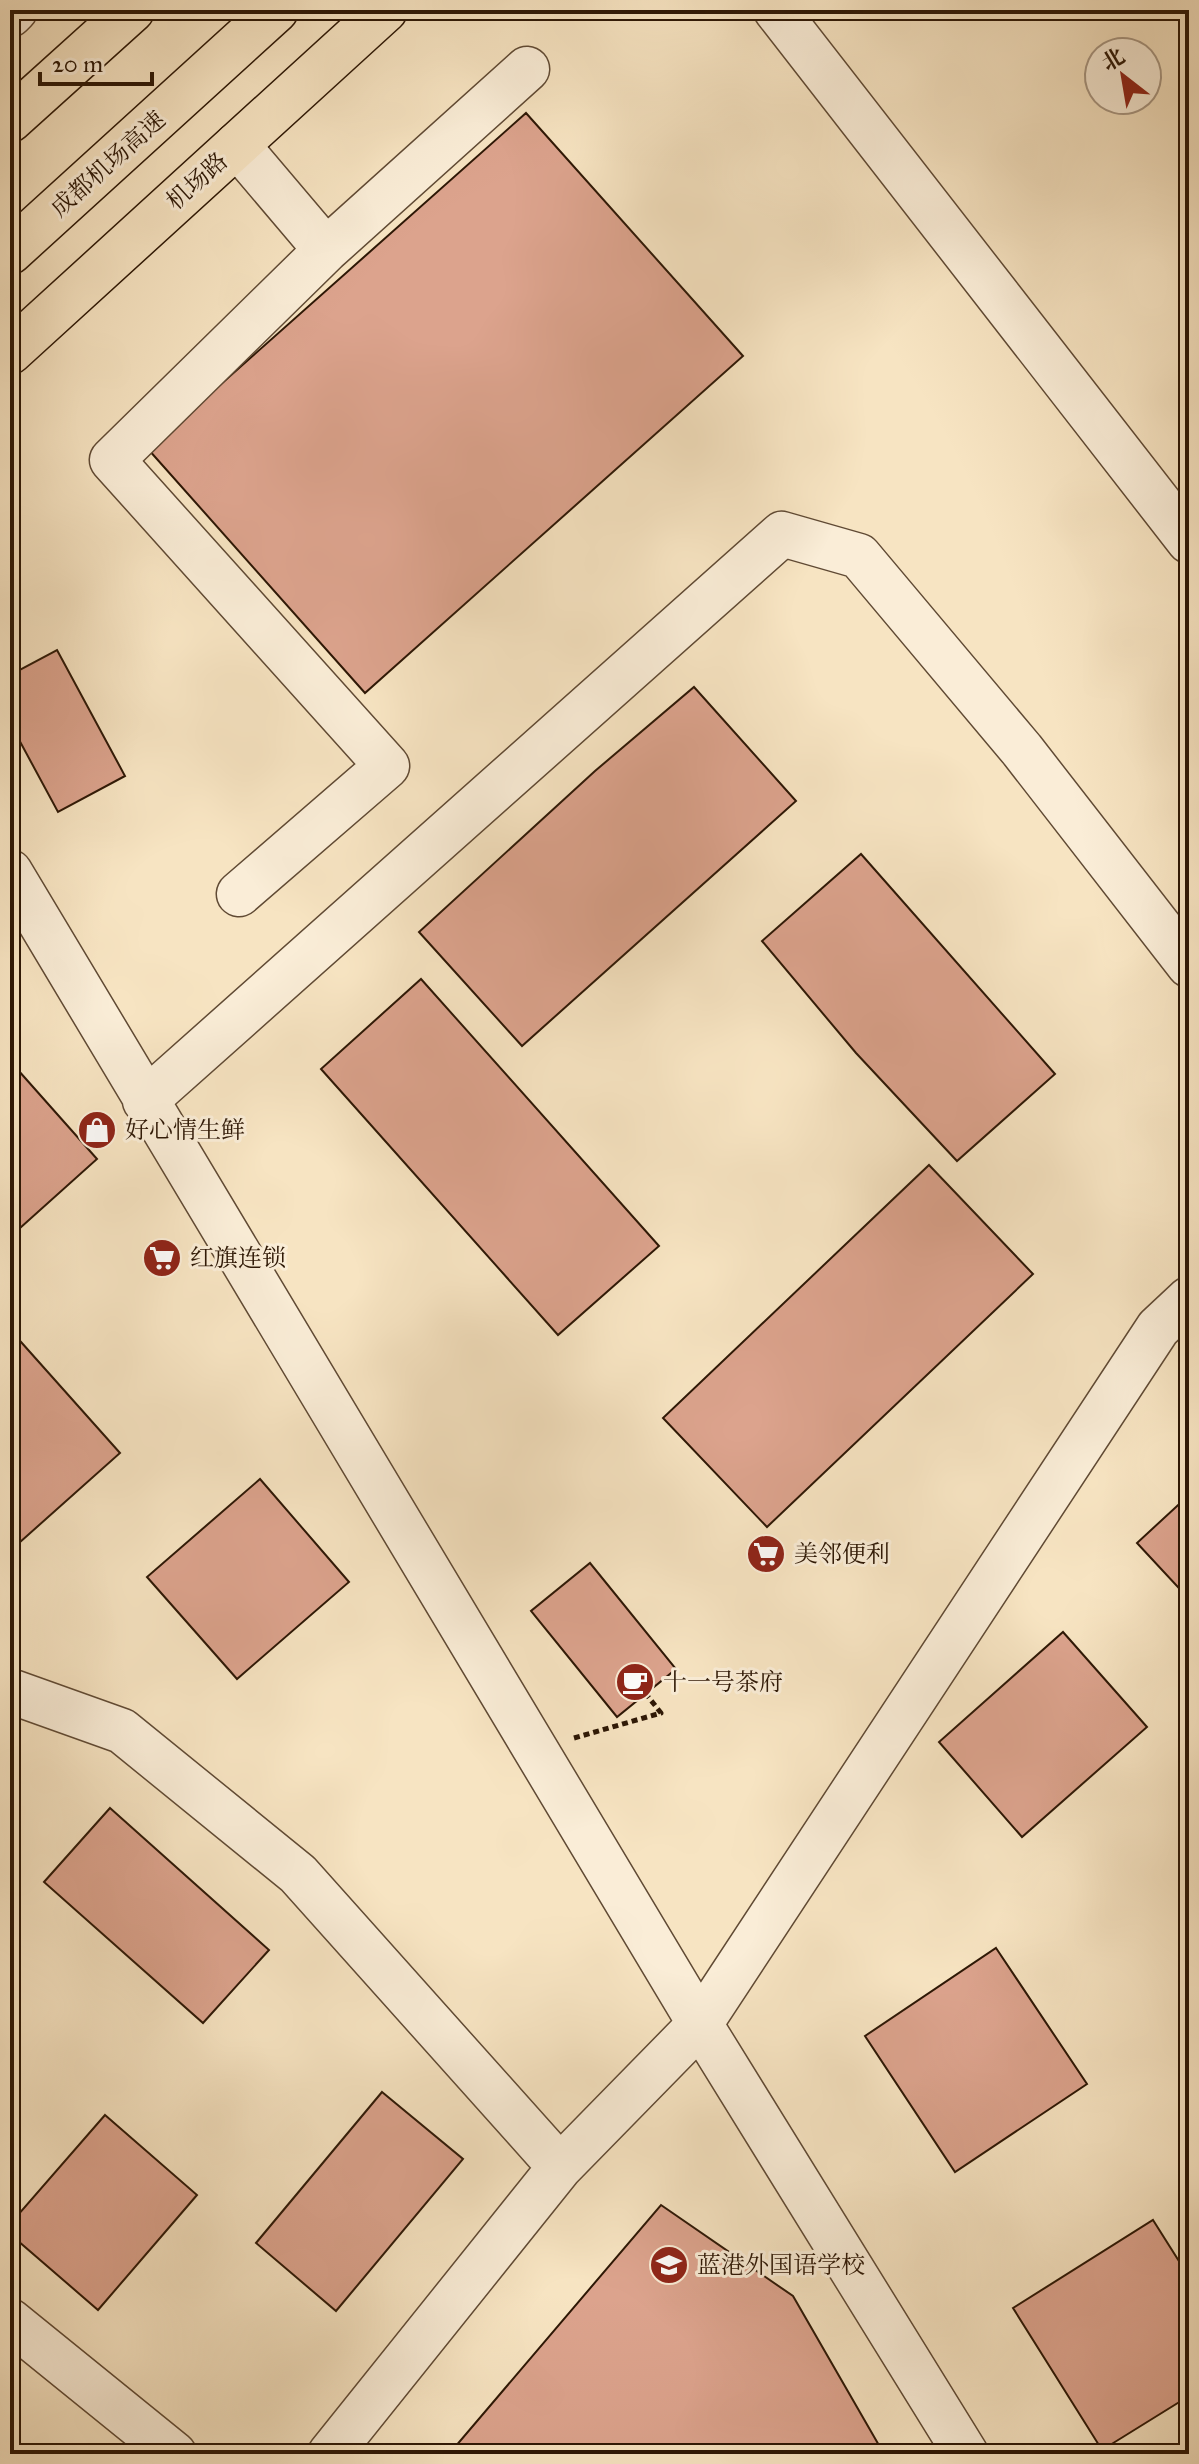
<svg xmlns="http://www.w3.org/2000/svg" width="1199" height="2464" font-family="'IM FELL Great Primer','Noto Serif SC',serif">
<style>
.building{fill:#dca38d;stroke:#2d1705;stroke-width:2}
.lines{fill:none;stroke-linecap:round;stroke-linejoin:round}
.minor-casing{stroke:#604a34;stroke-width:47}
.major-casing{stroke:#2d1705;stroke-width:47}
.highway-casing{stroke:#2d1705;stroke-width:47}
.path{stroke:#2d1705;stroke-width:5;stroke-dasharray:6 4;stroke-linecap:butt}
.minor{stroke:#faedd7;stroke-width:44}
.major{stroke:#f7e4c2;stroke-width:44}
.highway{stroke:#f7e4c2;stroke-width:44}
.labels{text-anchor:middle;dominant-baseline:central;stroke-width:6;stroke-linejoin:round;paint-order:stroke}
.street-label{font-size:24px;fill:#2d1705;stroke:#faedd7}
.poi-label{font-size:24px;fill:#2d1705;stroke:#faedd7;text-anchor:start}
</style>
<rect width="100%" height="100%" fill="#f7e4c2"/>
<filter id="stains"><feTurbulence type="fractalNoise" baseFrequency=".0025" numOctaves="4"/><feColorMatrix values="0 0 0 0 .2 0 0 0 0 .09 0 0 0 0 .02 0 0 0 .5 -.17"/></filter>
<radialGradient id="worn" r=".72"><stop offset=".6" stop-color="#630" stop-opacity="0"/><stop offset="1" stop-color="#630" stop-opacity=".3"/></radialGradient>
<path class="building" d="M526 113 743 356 365 693 148 449Z
M57 650 125 776 58 812 10 723V675Z
M694 687 796 801 522 1046 419 932 595 771Z
M861 854 1055 1074 957 1161 856 1053 762 941Z
M421 979 659 1246 558 1335 321 1069Z
M10 1061 97 1159 10 1237Z
M929 1165 1033 1274 767 1527 663 1418Z
M13 1333 120 1453 10 1551V1336Z
M260 1479 349 1582 237 1679 147 1577Z
M1189 1495V1599L1137 1543Z
M590 1563 676 1669 617 1717 531 1611Z
M1063 1632 1147 1727 1022 1837 939 1742Z
M110 1808 269 1950 203 2023 44 1882Z
M996 1948 1087 2084 955 2172 865 2036Z
M382 2092 463 2159 336 2311 256 2243Z
M105 2115 197 2195 98 2310 10 2234V2224Z
M661 2205 793 2296 884 2454H449Z
M1153 2220 1189 2277V2396L1102 2450 1013 2308Z"/>
<g class="lines">
<g class="minor-casing">
<path id="minor" d="M776 10 1189 541
M10 15 15 10
M237 145 326 250
M10 872 700 2024 966 2454
M239 894 387 766 112 460 326 250 527 69
M145 1101 782 534 859 556 1022 750 1189 965
M10 1691 122 1731 298 1874 560 2167 330 2454
M560 2167 700 2024 1158 1328 1189 1299
M10 2321 174 2454"/>
</g>
<g class="major-casing">
<path id="major" d="M10 352 385 10"/>
</g>
<g class="highway-casing">
<path id="highway" d="M10 120 132 10
M10 252 276 10"/>
</g>
<path class="path" d="M574 1738 661 1713 646 1694"/>
<use href="#minor" class="minor"/>
<use href="#major" class="major"/>
<use href="#highway" class="highway"/>
</g>
<defs>
<g id="shop-disc" transform="scale(2)"><circle r="9.5" fill="#8f2418" stroke="#faedd7"/><path d="M-5-2.5h2.3a2.7 3.5 0 0 1 5.4 0H5L5.5 6h-11ZM-1.5-2.5h3a1.5 2.3 0 0 0-3 0Z" fill="#fff"/></g>
<g id="supermarket-disc" transform="scale(2)"><circle r="9.5" fill="#8f2418" stroke="#faedd7"/><path d="M-6-5.5h2.5l.6 2H6L4.5 2H-2.5L-4.4-4H-6ZM-1.5 3.2a1.3 1.3 0 1 0 .1 0ZM3 3.2a1.3 1.3 0 1 0 .1 0Z" fill="#fff"/></g>
<g id="cafe-disc" transform="scale(2)"><circle r="9.5" fill="#8f2418" stroke="#faedd7"/><path d="M-5.5-4.5H6V0H3Q3 3.5 0 3.5H-2.5Q-5.5 3.5-5.5 0ZM3-3.2v2h1.7v-2ZM-6 4.5H4V6H-6Z" fill="#fff"/></g>
<g id="school-disc" transform="scale(2)"><circle r="9.5" fill="#8f2418" stroke="#faedd7"/><path d="M0-5L7-2L0 1L-7-2ZM-4 1L0 2.5L4 1V4Q0 6-4 4Z" fill="#fff"/></g>
</defs>
<g fill-rule="evenodd">
<use href="#shop-disc" x="97" y="1130"/>
<use href="#supermarket-disc" x="162" y="1258"/>
<use href="#supermarket-disc" x="766" y="1554"/>
<use href="#cafe-disc" x="635" y="1682"/>
<use href="#school-disc" x="669" y="2265"/>
</g>
<g class="labels">
<g class="street-label">
<text transform="translate(108 164) rotate(-42)">成都机场高速</text>
<text transform="translate(197 181) rotate(-42)">机场路</text>
</g>
<g class="poi-label">
<text x="125" y="1130">好心情生鲜</text>
<text x="190" y="1258">红旗连锁</text>
<text x="794" y="1554">美邻便利</text>
<text x="663" y="1682">十一号茶府</text>
<text x="697" y="2265">蓝港外国语学校</text>
</g>
</g>
<rect width="1199" height="2464" fill="none" stroke="#f7e4c2" stroke-width="40"/>
<rect x="12" y="12" width="1175" height="2440" fill="none" stroke="#2d1705" stroke-width="4"/>
<rect x="20" y="20" width="1159" height="2424" fill="none" stroke="#2d1705" stroke-width="2"/>
<g transform="translate(1123 76) rotate(329)"><circle r="38" fill="#faedd7" stroke="#a89783" stroke-width="2"/>
<path d="M0-6L14 30L0 20L-14 30Z" fill="#8f2418"/>
<text y="-12" font-size="22" font-weight="bold" text-anchor="middle" fill="#2d1705">北</text>
</g>
<path d="M40 72v12h112v-12" fill="none" stroke="#2d1705" stroke-width="4"/>
<text x="52" y="72" font-size="24" fill="#2d1705" stroke="#faedd7" stroke-width="6" paint-order="stroke">20 m</text>
<rect width="100%" height="100%" filter="url(#stains)"/>
<rect width="100%" height="100%" fill="url(#worn)"/>
</svg>
